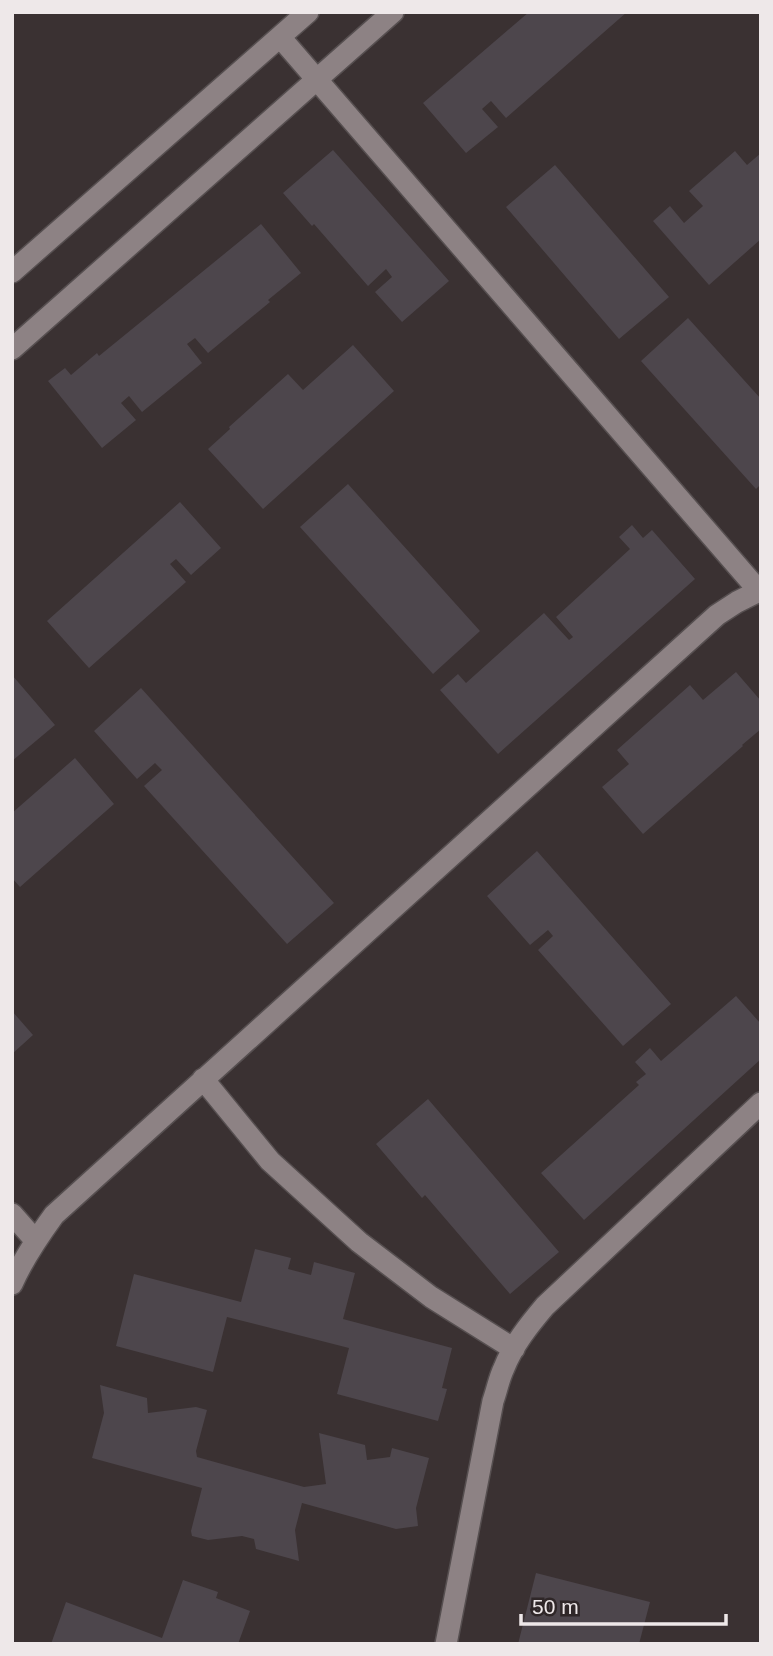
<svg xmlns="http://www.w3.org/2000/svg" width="773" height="1656" font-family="Helvetica,sans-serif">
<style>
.building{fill:#4d464c}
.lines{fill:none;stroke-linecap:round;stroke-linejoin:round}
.minor-casing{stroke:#564f50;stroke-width:24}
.minor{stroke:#8d8284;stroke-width:21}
</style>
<rect width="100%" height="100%" fill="#3a3132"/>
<path class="building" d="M529 12H627L506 118 491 101 482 109 498 127 466 153 423 103Z
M333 150 449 281 402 322 375 292 392 277 386 269 368 286 314 224 312 226 283 193Z
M735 151 747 165 761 153V239L709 285 653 221 670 206 684 223 703 206 689 191Z
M555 165 669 297 619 339 506 207Z
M261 224 301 273 268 300 270 302 208 353 195 338 187 344 202 363 142 412 129 396 121 403 136 420 102 448 48 381 65 368 71 375 97 353 99 356Z
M688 318 761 399V484L756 489 641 361Z
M353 345 394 391 263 509 208 449 230 429 229 427 288 374 303 390Z
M348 484 480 631 433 674 300 527Z
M180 502 221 548 191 575 176 559 170 564 186 582 89 668 47 621Z
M632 525 643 538 652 530 695 579 498 754 440 690 458 674 466 683 544 613 569 640 573 637 556 617 630 549 619 537Z
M736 672 761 701V729L742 745 743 746 643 834 602 787 629 764 617 750 690 685 703 700Z
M12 675 55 725 12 761Z
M141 688 334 903 287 944 144 786 162 770 155 763 137 779 94 731Z
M75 758 114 804 20 887 12 878V813Z
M537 851 671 1004 623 1046 538 950 553 936 548 930 530 945 487 896Z
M736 996 761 1024V1059L584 1220 541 1173 639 1085 636 1082 646 1074 635 1062 650 1048 661 1061Z
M12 1011 33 1035 12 1054Z
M428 1099 559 1252 510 1294 425 1195 422 1198 376 1144Z
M255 1249 291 1258 288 1269 311 1275 314 1262 355 1273 343 1319 452 1348 442 1388 447 1389 438 1421 337 1394 349 1348 227 1317 213 1372 116 1346 134 1274 241 1302Z
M100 1385 147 1398 148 1413 196 1407 207 1410 196 1451 197 1457 304 1487 326 1484 319 1433 365 1445 367 1460 390 1457 392 1448 429 1458 416 1508 418 1526 396 1529 302 1503 295 1530 299 1561 256 1549 254 1539 242 1536 208 1540 192 1536 191 1531 202 1488 92 1458 104 1413Z
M536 1573 650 1602 639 1644H518Z
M183 1580 218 1592 216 1598 250 1611 238 1644H51L66 1602 162 1638Z"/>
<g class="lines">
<g class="minor-casing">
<path id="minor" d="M280 37 759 591
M12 272 308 12
M12 349 393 12
M203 1079 270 1161 359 1242 431 1297 514 1349
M12 1214 35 1240
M12 1284C23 1259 38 1237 54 1215L717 615 737 602 761 590
M446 1644 493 1401C497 1390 499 1378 504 1368 513 1345 529 1325 545 1306L761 1103"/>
</g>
<use href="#minor" class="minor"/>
</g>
<rect width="773" height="1656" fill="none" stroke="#eee8e9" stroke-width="28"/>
<path d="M521 1614v10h205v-10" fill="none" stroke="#eee8e9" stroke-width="3.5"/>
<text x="532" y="1614" font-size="21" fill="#eee8e9" stroke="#2f2728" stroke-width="5" paint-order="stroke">50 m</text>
</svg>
